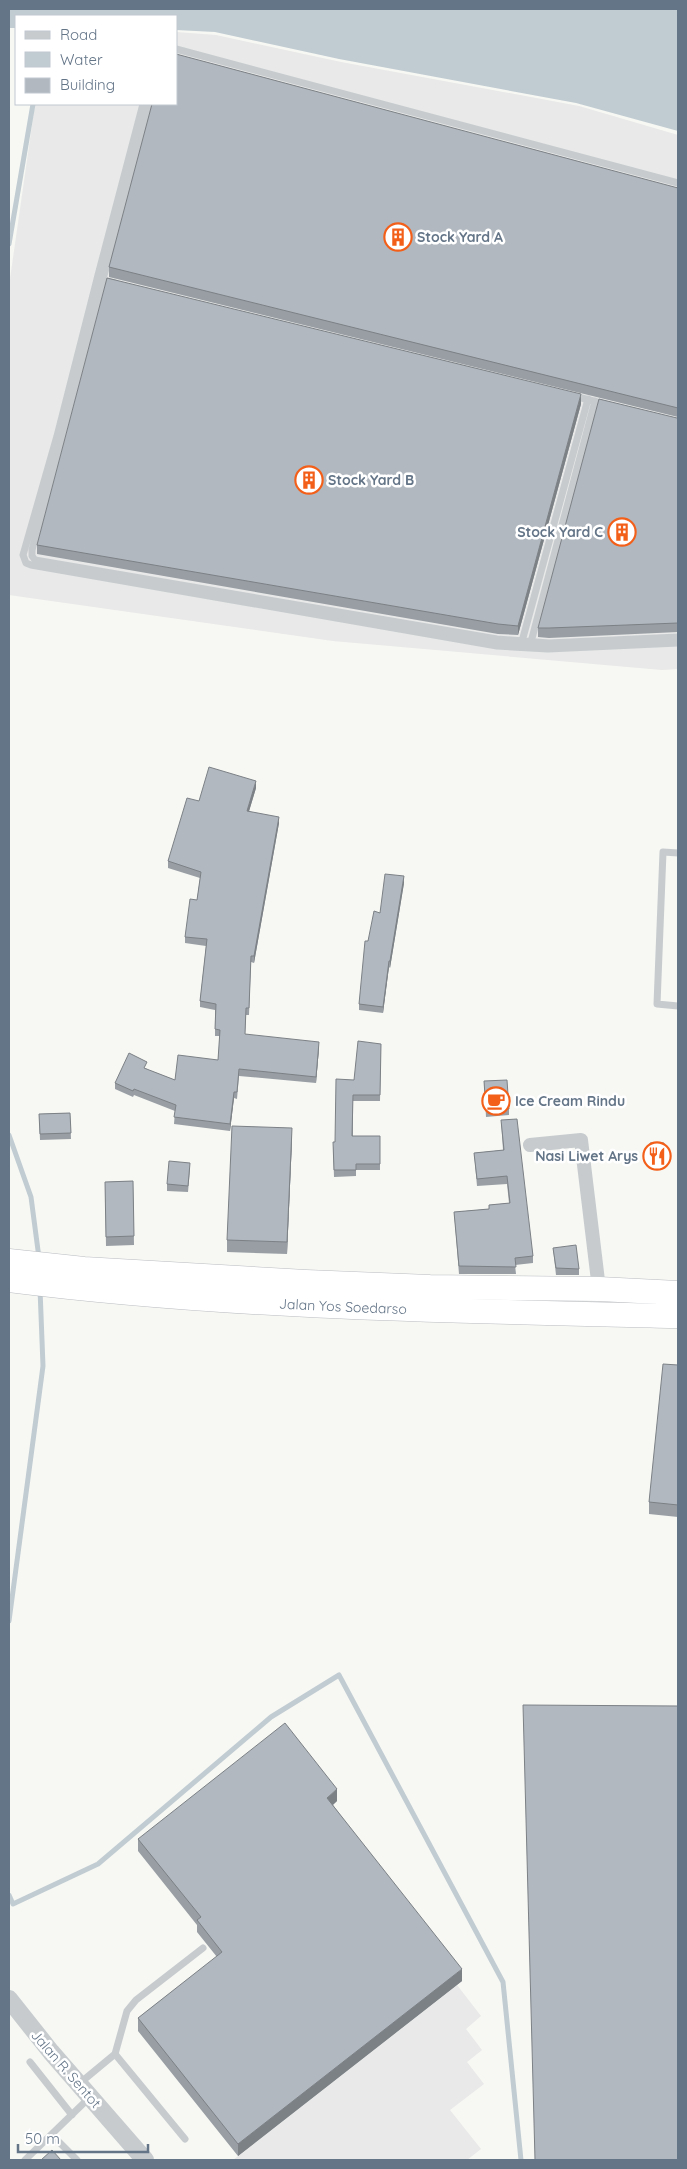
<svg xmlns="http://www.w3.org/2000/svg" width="687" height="2169" font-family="Quicksand,sans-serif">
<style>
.built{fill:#e8e9e8}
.water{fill:#c1ccd2}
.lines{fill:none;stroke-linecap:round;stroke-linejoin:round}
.stream{stroke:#c1ccd2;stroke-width:5}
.trunk-casing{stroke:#b9bcc0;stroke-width:25}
.service{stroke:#c7cbce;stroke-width:7}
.minor{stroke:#c7cbce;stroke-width:14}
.tertiary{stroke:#c7cbce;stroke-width:18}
.trunk{stroke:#fff;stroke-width:24}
.wall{fill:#989ea4}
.shaded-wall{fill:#7c8186}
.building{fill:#b1b8bf;stroke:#7c8186}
.labels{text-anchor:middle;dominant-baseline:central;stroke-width:5;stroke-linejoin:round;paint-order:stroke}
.poi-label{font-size:14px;font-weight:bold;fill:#647588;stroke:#fff;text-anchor:start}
.street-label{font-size:14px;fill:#647588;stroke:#fff}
</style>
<rect width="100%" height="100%" fill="#f7f8f4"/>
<path class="built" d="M176 32 216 35 341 62 579 106 678 135V669L662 670 333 641 9 595V286L35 104H176Z
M457 1985 481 2016 466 2029 482 2050 467 2062 484 2084 450 2110 481 2149 467 2160H233Z"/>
<path class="water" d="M9 9H678V131L576 103 339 59 215 32 176 30V16H16V28H9Z"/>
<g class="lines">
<path class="stream" d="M9 244 33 104
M9 1135 31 1197 39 1258
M9 1621 43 1366 40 1289
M9 1895 13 1904 98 1864 271 1717 339 1675 503 1982 521 2160"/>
<g class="trunk-casing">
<g id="trunk">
<path d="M9 1261 84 1269 306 1282 430 1287 599 1289 678 1293"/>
<path id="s1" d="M9 1280C231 1308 455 1311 678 1316"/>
</g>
</g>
<path class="service" d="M176 49 678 183
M149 104 32 550V556L35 560 497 639 549 643 678 637
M97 279 143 104
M115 283 97 279 57 436 23 555 26 563 31 565 497 646 548 649 678 643
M574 396 605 404
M531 642 595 401
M521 645 588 399
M678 853 663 852 657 1004 678 1006
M115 2054 185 2139
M30 2062 72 2115
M80 2083 115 2054 127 2011 136 2000 203 1948
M52 2135 77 2160
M25 2160 89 2098"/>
<path class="minor" d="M530 1145 581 1140 599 1289"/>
<path class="tertiary" d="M9 1999 51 2052 145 2160"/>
<use href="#trunk" class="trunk"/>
</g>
<path class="wall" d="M678 188V632L549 638 538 637V628L677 418 678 417 109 277V267Z
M581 404 518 635 498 634 37 554V545Z
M256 788 249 811 279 823 254 963 251 962 249 1015H246L245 1034 319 1048 316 1083 239 1076 237 1099 234 1098 230 1131 174 1124 175 1111 134 1095 133 1097 115 1089V1083L147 1068 146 1069 175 1080 218 1060 220 1036H215V1010L200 1007V1001L206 946 185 943V937L197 900 200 878 168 868V861L199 801Z
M404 883 390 968 389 967 383 1013 359 1010V1004L368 941 380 913Z
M381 1044 380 1101H353V1136H380V1170H356V1176L334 1177 333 1148 354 1080Z
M484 1081 509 1109V1115L486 1117Z
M70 1113 71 1139 40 1140 39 1114Z
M501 1120 533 1256V1263L515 1265 516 1274H459L454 1212 489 1209V1205L509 1203 507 1184 477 1186 474 1153 503 1150Z
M292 1140 287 1254 227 1252V1240Z
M650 1143H664V1167H650Z
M190 1169 188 1192 167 1191V1184Z
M133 1181 134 1245 106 1246 105 1182Z
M553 1248 579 1269V1275H556Z
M678 1365V1517L649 1514V1502Z
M337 1801 333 1805 462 1981 238 2156 138 2031V2018L217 1957 197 1932V1925L138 1851V1839Z"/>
<path class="shaded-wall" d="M581 394V404L518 635V626Z
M256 781V788L247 818V811Z
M279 817V823L254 963V956Z
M404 876V883L390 968V961Z
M389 961V967L383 1013V1007Z
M319 1042V1048L316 1083V1077Z
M234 1092V1098L230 1131V1124Z
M292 1128V1140L287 1254V1242Z
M337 1789V1801L327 1810V1798Z
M462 1969V1981L238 2156V2144Z"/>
<path class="building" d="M176 54 678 188V408L109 267 152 104H176Z
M107 278 581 394 518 626 498 624 37 545Z
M599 399 677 418 678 417V623L549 628H538Z
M209 767 256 781 247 811 279 817 254 956H251L249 1008H246L245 1034 319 1042 316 1077 239 1069 237 1092H234L230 1124 174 1117 176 1105 134 1089 133 1091 115 1083 129 1053 147 1062 144 1068 175 1080 178 1055 218 1060 220 1030 215 1029 216 1004 200 1001 207 939 185 937 190 899 197 900 201 872 168 861 187 798 199 801Z
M385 874 404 876 390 961H389L383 1007 359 1004 365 941H368L374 911 380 913Z
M358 1041 381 1044 380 1095H353L352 1136H380V1164H356V1170H334L333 1142H335L336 1079 354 1080Z
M507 1080 509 1109 486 1110 484 1081Z
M70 1113 71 1133 40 1134 39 1114Z
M517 1119 533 1256 515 1258 516 1267 459 1266 454 1212 489 1209V1205L510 1203 507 1176 477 1179 474 1153 504 1150 501 1120Z
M232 1126 292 1128 287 1242 227 1240Z
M650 1143H664V1163L650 1164Z
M169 1161 190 1163 188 1186 167 1184Z
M133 1181 134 1236 106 1237 105 1182Z
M576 1245 579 1269 556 1268 553 1248Z
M663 1364 678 1365V1505L649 1502Z
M523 1705 678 1706V2160H535Z
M285 1723 337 1789 327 1798 462 1969 238 2144 138 2018 222 1952 197 1920 201 1917 138 1839Z
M52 2150 61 2160H41Z"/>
<defs>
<g id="building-ring" transform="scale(1.4375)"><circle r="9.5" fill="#fff" stroke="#f35f19" stroke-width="1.5"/><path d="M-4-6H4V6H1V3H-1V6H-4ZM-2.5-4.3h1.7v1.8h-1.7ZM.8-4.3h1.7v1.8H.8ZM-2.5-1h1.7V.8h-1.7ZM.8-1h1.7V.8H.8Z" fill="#f35f19"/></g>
<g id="cafe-ring" transform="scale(1.4375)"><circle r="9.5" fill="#fff" stroke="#f35f19" stroke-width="1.5"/><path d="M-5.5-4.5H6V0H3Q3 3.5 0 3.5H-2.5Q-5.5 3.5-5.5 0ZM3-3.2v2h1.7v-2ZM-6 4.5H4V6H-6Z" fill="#f35f19"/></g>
<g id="restaurant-ring" transform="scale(1.4375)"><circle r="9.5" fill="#fff" stroke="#f35f19" stroke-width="1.5"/><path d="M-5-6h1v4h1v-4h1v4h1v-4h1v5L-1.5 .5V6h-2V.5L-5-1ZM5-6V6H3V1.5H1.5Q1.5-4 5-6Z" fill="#f35f19"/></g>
</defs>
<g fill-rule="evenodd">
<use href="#building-ring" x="398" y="237"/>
<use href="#building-ring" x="309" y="480"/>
<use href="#building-ring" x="622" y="532"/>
<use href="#cafe-ring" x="496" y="1101"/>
<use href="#restaurant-ring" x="657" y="1156"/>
</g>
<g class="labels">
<g class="poi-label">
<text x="417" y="237">Stock Yard A</text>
<text x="328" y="480">Stock Yard B</text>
<text x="603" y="532" text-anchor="end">Stock Yard C</text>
<text x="515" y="1101">Ice Cream Rindu</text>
<text x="638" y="1156" text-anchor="end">Nasi Liwet Arys</text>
</g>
<g class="street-label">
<text stroke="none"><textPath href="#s1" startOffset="335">Jalan Yos Soedarso</textPath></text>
<text transform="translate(66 2069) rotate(49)">Jalan R. Sentot</text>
</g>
</g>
<rect width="687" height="2169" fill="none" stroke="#647588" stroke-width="20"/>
<rect x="15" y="15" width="162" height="90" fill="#ffffff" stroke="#c1c8cf"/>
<rect x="25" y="31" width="25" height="8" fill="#c7cbce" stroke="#c1c8cf"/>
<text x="60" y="40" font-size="15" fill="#647588">Road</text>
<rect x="25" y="52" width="25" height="15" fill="#c1ccd2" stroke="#c1c8cf"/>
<text x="60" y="65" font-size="15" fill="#647588">Water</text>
<rect x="25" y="78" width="25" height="15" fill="#b1b8bf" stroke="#c1c8cf"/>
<text x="60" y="90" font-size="15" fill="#647588">Building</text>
<path d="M18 2144v8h130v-8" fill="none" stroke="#647588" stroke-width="2.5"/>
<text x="25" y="2144" font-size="15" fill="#647588" stroke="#ffffff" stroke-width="4" paint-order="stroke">50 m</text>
</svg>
